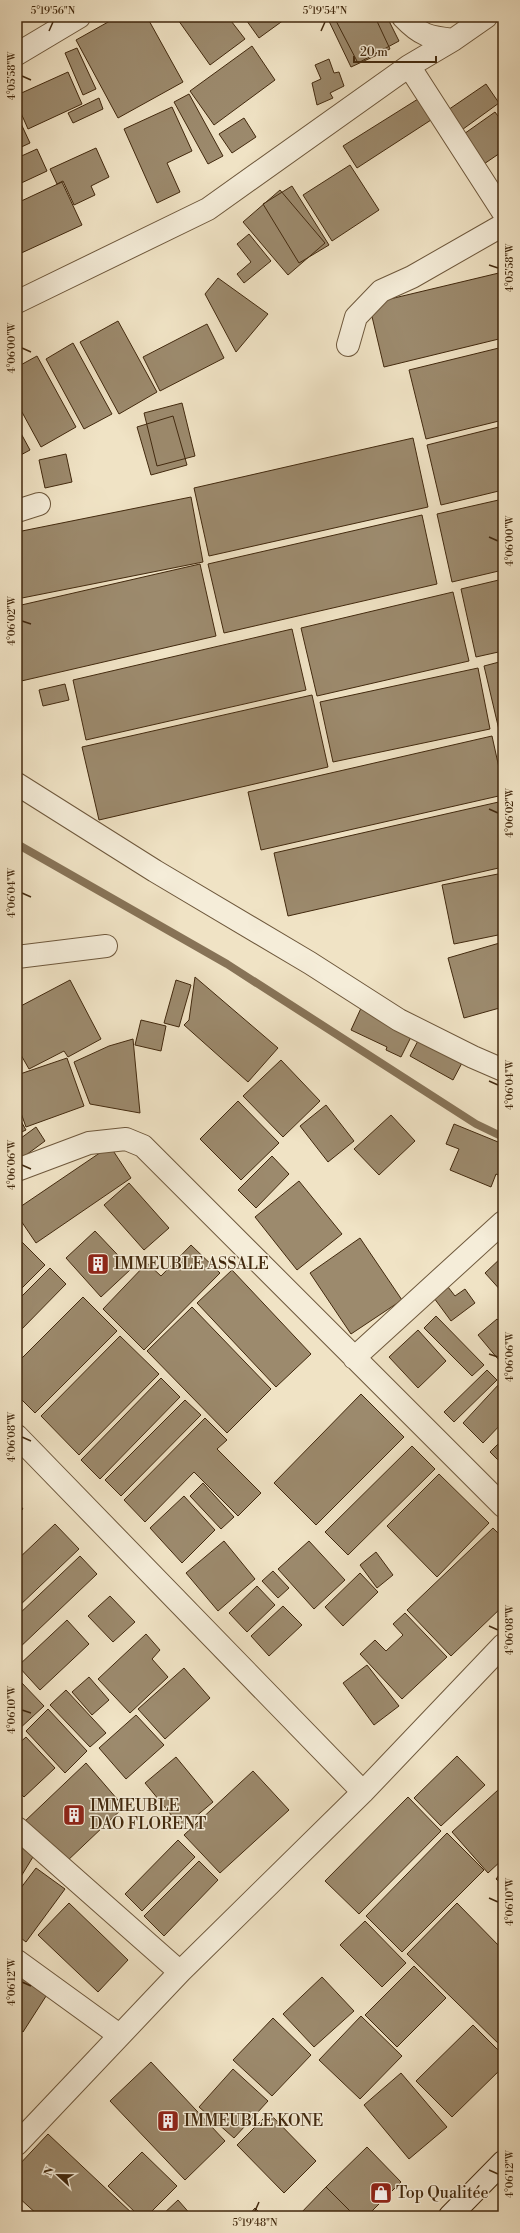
<svg xmlns="http://www.w3.org/2000/svg" width="520" height="2233" font-family="'Libre Bodoni',serif">
<style>
.lines{fill:none;stroke-linecap:round;stroke-linejoin:round}
.stream{stroke:#877357;stroke-width:8}
.building{fill:#9c8a6d;stroke:#42290e}
.street-casing{stroke:#6e583c;stroke-width:24}
.secondary-casing{stroke:#42290e;stroke-width:24}
.street{stroke:#f5edd9;stroke-width:22}
.secondary{stroke:#f5edd9;stroke-width:22}
.ticks{fill:none;stroke:#42290e;stroke-width:1.5}
.labels{text-anchor:middle;dominant-baseline:central;stroke-width:3;stroke-linejoin:round;paint-order:stroke}
.poi-label{font-size:16px;fill:#42290e;stroke:#f5edd9;text-anchor:start}
.neatline{fill:none;stroke:#42290e;stroke-width:1.5}
.ticks-label{font-size:10px;text-anchor:middle;fill:#42290e}
</style>
<rect width="100%" height="100%" fill="#f0e3c5"/>
<filter id="stains"><feTurbulence type="fractalNoise" baseFrequency=".005" numOctaves="4"/><feColorMatrix values="0 0 0 0 .2 0 0 0 0 .09 0 0 0 0 .02 0 0 0 .5 -.17"/></filter>
<radialGradient id="worn" r=".72"><stop offset=".6" stop-color="#630" stop-opacity="0"/><stop offset="1" stop-color="#630" stop-opacity=".3"/></radialGradient>
<g class="lines">
<path class="stream" d="M17 844 227 964 476 1124 503 1137"/>
</g>
<path class="building" d="M117 17H147L183 82 118 118 76 40Z
M176 17H228L245 39 210 65Z
M244 17H288L259 38Z
M327 17H375L390 49 351 67Z
M334 17H387L399 41 358 63Z
M252 46 275 80 214 125 190 91Z
M77 48 96 89 83 95 65 53Z
M329 59 334 73 339 72 344 86 330 93 333 98 317 105 312 83 321 79 315 65Z
M68 72 82 104 28 129 17 104V95Z
M486 84 499 103 459 132 445 112Z
M189 94 223 156 208 164 174 102Z
M99 98 103 109 73 123 68 113Z
M418 99 431 120 357 168 343 146Z
M172 107 192 151 167 163 180 192 157 203 124 129Z
M495 112 503 123V151L481 166 461 136Z
M17 115 30 143 17 149Z
M244 118 256 137 232 153 219 134Z
M96 148 109 177 91 186 95 195 74 205 63 181 57 184 50 169Z
M37 149 47 171 17 185V158Z
M350 165 379 210 332 241 303 195Z
M62 182 82 225 17 255V203Z
M292 186 329 245 299 263 263 204Z
M280 190 325 243 288 275 243 222Z
M249 234 271 261 244 283 237 274 251 262 237 244Z
M503 272V338L384 367 369 304Z
M218 278 268 314 236 352 205 294Z
M118 321 157 392 119 414 80 342Z
M207 324 224 358 160 391 143 357Z
M73 343 112 414 84 429 46 359Z
M503 347V420L426 439 409 370Z
M37 356 76 427 41 447 17 403V367Z
M182 403 195 456 157 466 144 413Z
M173 416 187 465 151 475 137 427Z
M17 426 30 450 17 457Z
M503 426V490L441 505 427 445Z
M413 438 428 507 209 556 194 488Z
M66 454 72 482 45 488 39 460Z
M191 497 203 562 17 599V532Z
M503 499V570L452 582 437 514Z
M422 515 437 584 224 633 208 564Z
M200 564 216 636 17 682V606Z
M503 579V651L476 657 461 589Z
M453 592 469 661 317 696 301 628Z
M292 629 306 690 86 740 73 680Z
M503 661V730H499L484 666Z
M478 668 490 729 333 762 320 702Z
M65 684 69 700 43 706 39 690Z
M312 695 328 767 99 820 82 747Z
M492 736 503 786V795L261 850 248 792Z
M503 801V867L288 916 274 853Z
M503 873V934L454 944 442 885Z
M503 942V1007L464 1018 448 958Z
M195 977 278 1048 248 1082 184 1025 189 1020Z
M70 980 101 1039 68 1057 64 1051 29 1069 17 1048V1008Z
M176 980 191 985 179 1027 164 1023Z
M362 1006 414 1031 401 1057 386 1050 387 1047 351 1030Z
M141 1020 166 1026 161 1051 135 1045Z
M420 1037 463 1061 453 1080 410 1056Z
M133 1039 140 1113 90 1104 74 1062 109 1046Z
M67 1058 84 1106 26 1127 17 1102V1075Z
M281 1060 320 1101 283 1137 243 1096Z
M238 1101 279 1143 241 1180 200 1139Z
M326 1105 354 1141 328 1162 300 1126Z
M17 1114 26 1130 17 1134Z
M391 1115 415 1141 379 1175 354 1149Z
M454 1124 503 1144V1169L500 1176 496 1174 491 1187 450 1170 459 1149 446 1144Z
M36 1127 45 1141 22 1158 17 1150V1141Z
M110 1146 131 1178 36 1243 17 1215V1209Z
M272 1156 289 1174 256 1208 238 1190Z
M299 1181 342 1234 297 1270 255 1217Z
M129 1183 169 1228 144 1250 104 1205Z
M95 1231 131 1269 101 1297 66 1258Z
M17 1237 45 1265 17 1293Z
M360 1238 402 1300 351 1334 310 1273Z
M191 1245 220 1273 144 1350 103 1309 147 1263 161 1276Z
M503 1256V1293L485 1273Z
M50 1268 66 1284 17 1334V1301Z
M232 1270 311 1354 276 1387 197 1303Z
M448 1287 455 1296 465 1289 475 1303 451 1321 434 1298Z
M83 1297 117 1331 35 1413 17 1395V1363Z
M192 1307 271 1389 227 1433 147 1351Z
M436 1316 484 1365 472 1376 424 1328Z
M497 1319 503 1325V1365L478 1335Z
M418 1330 446 1361 418 1388 389 1357Z
M120 1336 159 1374 79 1455 41 1416Z
M487 1370 497 1380 454 1422 444 1412Z
M161 1378 180 1397 100 1479 81 1460Z
M500 1383 503 1385V1422L483 1443 463 1423Z
M361 1394 404 1437 316 1525 274 1483Z
M185 1400 201 1415 121 1496 105 1480Z
M205 1418 227 1440 217 1449 261 1493 238 1516 194 1472 145 1522 124 1500Z
M503 1439V1465L490 1452Z
M412 1446 435 1469 348 1555 325 1532Z
M439 1474 489 1523 437 1577 387 1526Z
M203 1483 234 1517 221 1529 190 1496Z
M184 1496 215 1530 182 1563 150 1528Z
M17 1501 23 1509 17 1514Z
M55 1524 79 1549 17 1608V1560Z
M493 1528 503 1538V1606L451 1656 407 1610Z
M224 1541 255 1579 218 1611 186 1573Z
M309 1541 345 1580 314 1609 278 1569Z
M376 1552 393 1575 377 1588 360 1565Z
M80 1556 97 1574 17 1650V1616Z
M273 1571 289 1588 278 1598 262 1581Z
M360 1573 378 1592 343 1626 325 1607Z
M257 1586 275 1605 247 1632 229 1613Z
M110 1596 135 1622 113 1642 88 1616Z
M283 1606 302 1625 269 1656 251 1636Z
M405 1613 447 1657 402 1699 360 1654 375 1640 386 1651 403 1635 393 1624Z
M67 1620 89 1644 40 1690 18 1666Z
M146 1634 160 1650 152 1659 168 1677 130 1713 98 1679Z
M367 1665 399 1706 374 1725 343 1683Z
M184 1668 210 1698 165 1739 138 1709Z
M89 1677 109 1700 92 1715 72 1692Z
M20 1681 44 1706 17 1731V1684Z
M66 1690 106 1733 90 1747 50 1705Z
M48 1709 87 1751 65 1773 26 1731Z
M136 1715 164 1745 126 1779 99 1748Z
M26 1737 55 1768 24 1797 17 1790V1745Z
M457 1756 485 1785 441 1826 414 1798Z
M176 1757 213 1802 182 1828 145 1783Z
M86 1763 124 1807 65 1863 23 1823Z
M253 1771 289 1810 220 1873 184 1835Z
M498 1790 503 1795V1859L488 1873 452 1832Z
M408 1797 441 1831 359 1914 325 1881Z
M447 1833 484 1870 402 1952 366 1916Z
M178 1840 195 1857 142 1911 125 1894Z
M17 1841 36 1852 17 1883Z
M199 1861 218 1880 164 1936 144 1916Z
M36 1868 65 1889 26 1942 17 1935V1893Z
M503 1870V1885L496 1879Z
M69 1903 128 1960 98 1992 38 1935Z
M457 1903 503 1950V2048L407 1954Z
M365 1921 406 1963 382 1987 340 1945Z
M414 1966 446 1998 397 2047 365 2015Z
M18 1974 48 1993 23 2032 17 2028Z
M322 1977 354 2011 314 2047 283 2014Z
M361 2016 402 2056 360 2099 319 2060Z
M273 2018 311 2055 272 2096 233 2060Z
M473 2025 503 2055V2067L452 2117 416 2081Z
M151 2062 225 2141 185 2180 110 2101Z
M233 2069 268 2101 234 2138 199 2107Z
M401 2073 447 2127 409 2159 364 2105Z
M269 2113 316 2161 284 2193 237 2145Z
M48 2134 135 2216H39L17 2196V2167Z
M367 2147 401 2182 367 2216H355L326 2187Z
M142 2152 177 2186 147 2216H139L108 2186Z
M326 2187 355 2216H298Z
M178 2200 192 2216H161Z
M255 2208 263 2216H248Z"/>
<g class="lines">
<g class="street-casing">
<path id="street" d="M403 17C421 36 429 37 453 40
M17 54 79 17
M409 66 503 212
M17 302 208 209 409 66 453 40 486 17
M348 345 356 317 381 291 412 277 503 225
M17 511 39 504
M17 784 155 871 310 963 399 1020 473 1057 503 1070
M17 957 106 946
M17 1170 89 1143 126 1139 143 1146 503 1506
M354 1358 503 1222
M17 1436 363 1792
M17 1828 180 1972
M17 1961 119 2035
M17 2144 180 1972 363 1792 503 1645"/>
</g>
<g class="secondary-casing">
<path id="secondary" d="M450 2216 503 2162"/>
</g>
<use href="#street" class="street"/>
<use href="#secondary" class="secondary"/>
</g>
<path class="ticks" d="M49 31 53 22M321 31 325 22M22 76 31 80M489 265 498 268M22 348 31 352M489 537 498 541M22 621 31 624M489 809 498 813M22 893 31 897M489 1081 498 1085M22 1165 31 1169M489 1354 498 1357M22 1437 31 1441M489 1626 498 1630M22 1710 31 1713M489 1898 498 1902M22 1982 31 1986M489 2170 498 2174M255 2211 259 2202"/>
<defs>
<g id="building-square" transform="scale(1.15)"><rect x="-9" y="-9" width="18" height="18" rx="4" fill="#8f2418" stroke="#f5edd9"/><path d="M-4-6H4V6H1V3H-1V6H-4ZM-2.5-4.3h1.7v1.8h-1.7ZM.8-4.3h1.7v1.8H.8ZM-2.5-1h1.7V.8h-1.7ZM.8-1h1.7V.8H.8Z" fill="#fff"/></g>
<g id="shop-square" transform="scale(1.15)"><rect x="-9" y="-9" width="18" height="18" rx="4" fill="#8f2418" stroke="#f5edd9"/><path d="M-5-2.5h2.3a2.7 3.5 0 0 1 5.4 0H5L5.5 6h-11ZM-1.5-2.5h3a1.5 2.3 0 0 0-3 0Z" fill="#fff"/></g>
</defs>
<g fill-rule="evenodd">
<use href="#building-square" x="98" y="1264"/>
<use href="#building-square" x="74" y="1815"/>
<use href="#building-square" x="168" y="2121"/>
<use href="#shop-square" x="381" y="2193"/>
</g>
<g class="labels">
<g class="poi-label">
<text x="114" y="1264">IMMEUBLE ASSALE</text>
<text x="90" y="1806">IMMEUBLE<tspan x="90" dy="18">DAO FLORENT</tspan></text>
<text x="184" y="2121">IMMEUBLE KONE</text>
<text x="396" y="2193">Top Qualitée</text>
</g>
</g>
<rect width="520" height="2233" fill="none" stroke="#f0e3c5" stroke-width="44"/>
<g transform="translate(58 2175) rotate(292)" stroke="#f5edd9" stroke-width="3" paint-order="stroke">
<path d="M0-3L7 15L0 10L-7 15Z" fill="#42290e"/>
<text y="-6" font-size="11" font-weight="bold" text-anchor="middle" fill="#42290e">N</text>
</g>
<path d="M354 56v6h82v-6" fill="none" stroke="#42290e" stroke-width="2"/>
<text x="360" y="56" font-size="12" fill="#42290e" stroke="#f5edd9" stroke-width="3" paint-order="stroke">20 m</text>
<rect x="22" y="22" width="476" height="2189" class="neatline"/>
<g class="ticks-label">
<text x="53" y="14">5°19'56"N</text>
<text x="325" y="14">5°19'54"N</text>
<text transform="translate(11 76) rotate(-90)" y="4">4°05'58"W</text>
<text transform="translate(509 268) rotate(-90)" y="4">4°05'58"W</text>
<text transform="translate(11 348) rotate(-90)" y="4">4°06'00"W</text>
<text transform="translate(509 541) rotate(-90)" y="4">4°06'00"W</text>
<text transform="translate(11 621) rotate(-90)" y="4">4°06'02"W</text>
<text transform="translate(509 813) rotate(-90)" y="4">4°06'02"W</text>
<text transform="translate(11 893) rotate(-90)" y="4">4°06'04"W</text>
<text transform="translate(509 1085) rotate(-90)" y="4">4°06'04"W</text>
<text transform="translate(11 1165) rotate(-90)" y="4">4°06'06"W</text>
<text transform="translate(509 1357) rotate(-90)" y="4">4°06'06"W</text>
<text transform="translate(11 1437) rotate(-90)" y="4">4°06'08"W</text>
<text transform="translate(509 1630) rotate(-90)" y="4">4°06'08"W</text>
<text transform="translate(11 1710) rotate(-90)" y="4">4°06'10"W</text>
<text transform="translate(509 1902) rotate(-90)" y="4">4°06'10"W</text>
<text transform="translate(11 1982) rotate(-90)" y="4">4°06'12"W</text>
<text transform="translate(509 2174) rotate(-90)" y="4">4°06'12"W</text>
<text x="255" y="2226">5°19'48"N</text>
</g>
<rect width="100%" height="100%" filter="url(#stains)"/>
<rect width="100%" height="100%" fill="url(#worn)"/>
</svg>
